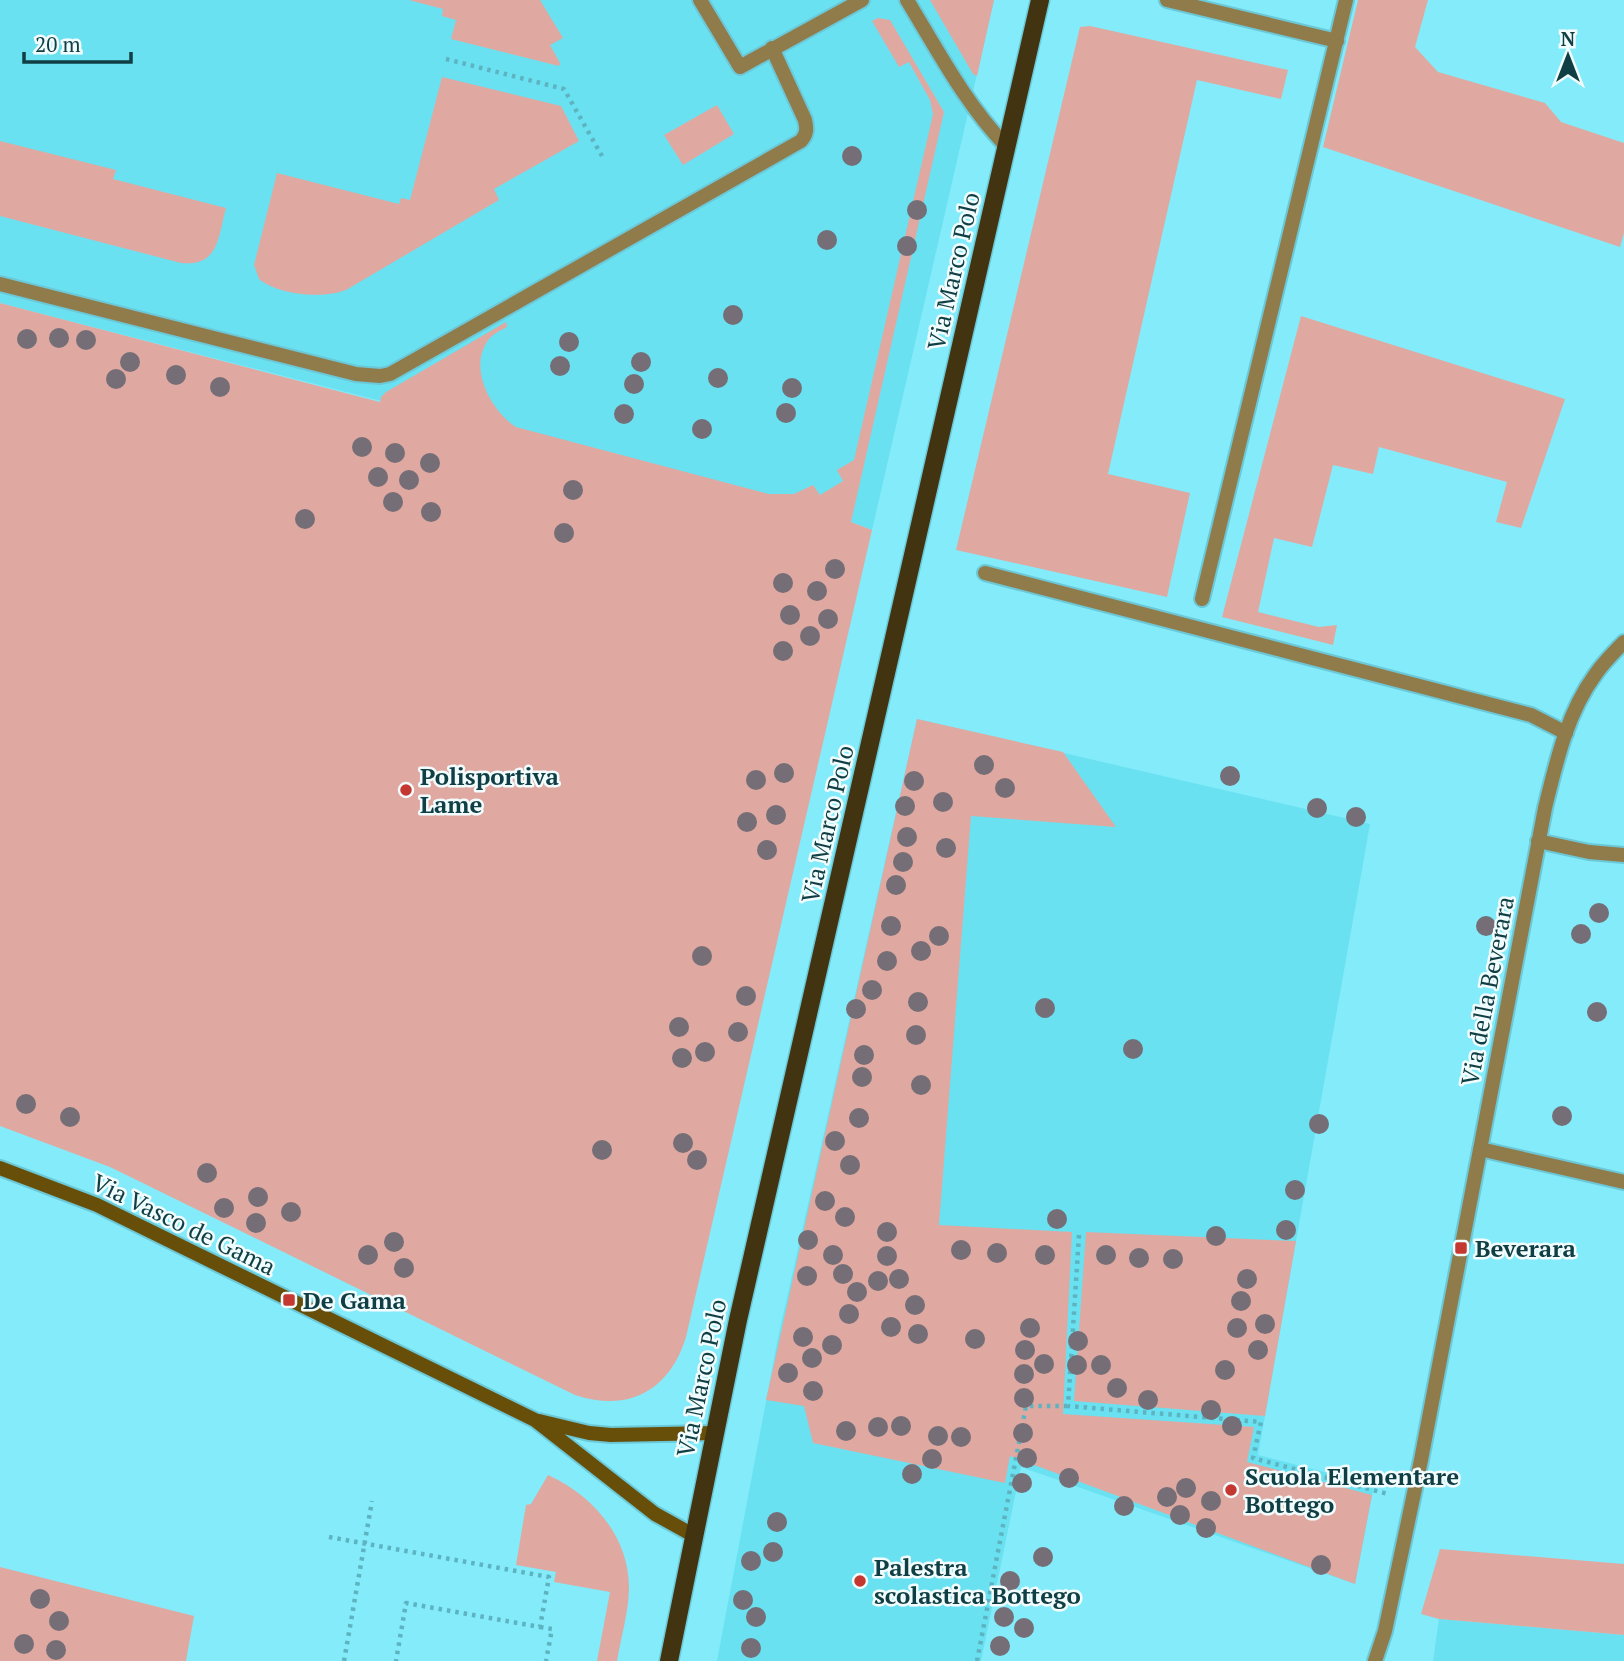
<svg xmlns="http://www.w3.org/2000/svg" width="1624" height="1661" font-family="'PT Serif',serif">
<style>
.built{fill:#69e1f1}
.green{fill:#dfa9a2}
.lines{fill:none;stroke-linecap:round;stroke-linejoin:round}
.lane-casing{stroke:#6cc8d6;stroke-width:18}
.street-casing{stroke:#6cc8d6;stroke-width:18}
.secondary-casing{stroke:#6cc8d6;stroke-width:18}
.primary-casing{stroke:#6cc8d6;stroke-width:21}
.path{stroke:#5eb3c0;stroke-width:4.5;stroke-dasharray:3.5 5;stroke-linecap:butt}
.lane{stroke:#907b4b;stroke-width:14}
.street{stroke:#907b4b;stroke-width:14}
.secondary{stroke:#674f0a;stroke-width:14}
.primary{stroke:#423411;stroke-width:18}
.tree{fill:#756e76}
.poi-dot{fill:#c53731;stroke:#f2fcfd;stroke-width:2.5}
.labels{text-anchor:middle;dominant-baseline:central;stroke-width:5;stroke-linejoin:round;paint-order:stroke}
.street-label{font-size:24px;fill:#0f3e44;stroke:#f2fcfd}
.poi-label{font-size:24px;font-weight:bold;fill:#0f3e44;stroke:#f2fcfd;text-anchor:start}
</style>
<rect width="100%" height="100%" fill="#83ebfa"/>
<path class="built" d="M0 0H994L872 530 851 522 0 303Z
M917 719 1370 824 1258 1455 1374 1485 1355 1584 1021 1467 981 1661H717L778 1338Z
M1439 1619 1624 1635V1661H1433Z"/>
<path class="green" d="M409 0H540L563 38 550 45 560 63 559 66 451 39 456 20 442 16 443 9Z
M930 0H994L977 76 973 74Z
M1358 0H1428L1415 47 1438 72 1545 103 1561 122 1624 143V233L1620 247 1323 147Z
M878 18 890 20 944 112 851 522 872 530 686 1337C670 1390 629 1413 575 1395L110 1167 0 1126V303L380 402 381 397 386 392 506 322 507 327C501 330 493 334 489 339 467 367 491 411 516 427L769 494H794L813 485 820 495 843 481 837 470 854 460 933 114 930 100 909 62 899 67 872 21Z
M1090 26 1288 70 1281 99 1197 80 1108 474 1190 493 1167 597 956 550 1080 27Z
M442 77 561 106 579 141 494 189 499 200 346 290C323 299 278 295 259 279L254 265 277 173 399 204 401 198 410 200Z
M717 105 734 134 683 165 664 135Z
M0 141 116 170 113 179 226 208C218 237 219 267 181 263L0 216Z
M1301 316 1565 399 1521 528 1496 522 1507 482 1379 447 1373 474 1333 465 1312 547 1274 538 1258 612 1319 627 1337 625 1333 645 1222 617Z
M917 719 1063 752 1116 827 971 816 939 1225 1072 1232 1063 1414 1254 1427 1247 1462 1372 1495 1355 1584 1010 1456 1005 1483 813 1443 804 1406 766 1400Z
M1086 1232 1296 1241 1265 1416 1074 1401Z
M548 1475C592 1495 628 1535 629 1586 629 1611 621 1637 617 1661H597L610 1592 554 1582 556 1572 516 1565 526 1505 531 1504Z
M1440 1549 1624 1564V1635L1439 1619 1421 1614Z
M0 1567 194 1616 186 1661H0Z"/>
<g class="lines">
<g class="lane-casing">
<path id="lane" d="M700 0 740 67 862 0
M907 0C938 51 965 103 1006 146
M0 284 356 374 380 376 390 374 801 141C807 134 807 129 805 120L772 48
M985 573 1531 715 1566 733"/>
</g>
<g class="street-casing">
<path id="street" d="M1167 0 1337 41
M1202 599 1346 0
M1538 841 1589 852 1624 855
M1480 1149 1624 1182
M1375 1661 1385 1631 1421 1460 1545 808C1556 763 1567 713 1595 675 1603 663 1614 652 1624 642"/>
</g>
<g class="secondary-casing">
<path id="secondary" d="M0 1168 97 1205 535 1420 655 1514 693 1535
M539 1421 589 1433 611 1435 714 1433"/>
</g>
<g class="primary-casing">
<path id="primary" d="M669 1661 738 1320 1040 0"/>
</g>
<path class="path" d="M446 59 564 89 602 156
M1079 1235 1068 1406 1261 1422 1253 1458 1388 1494
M329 1537 549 1577 540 1627 406 1603 396 1661
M540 1627 552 1629 546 1661
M344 1661 372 1501
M977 1661 1026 1406H1068"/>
<use href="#lane" class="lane"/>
<use href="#street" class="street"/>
<use href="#secondary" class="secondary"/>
<use href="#primary" class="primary"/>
</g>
<g class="tree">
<circle cx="852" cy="156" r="10"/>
<circle cx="917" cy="210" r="10"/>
<circle cx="827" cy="240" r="10"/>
<circle cx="907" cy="246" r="10"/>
<circle cx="733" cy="315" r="10"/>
<circle cx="59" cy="338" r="10"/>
<circle cx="27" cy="339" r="10"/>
<circle cx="86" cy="340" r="10"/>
<circle cx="569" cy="342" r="10"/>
<circle cx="130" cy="362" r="10"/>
<circle cx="641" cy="362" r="10"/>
<circle cx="560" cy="366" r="10"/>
<circle cx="176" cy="375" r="10"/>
<circle cx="718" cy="378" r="10"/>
<circle cx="116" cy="379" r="10"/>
<circle cx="634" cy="384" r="10"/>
<circle cx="220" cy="387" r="10"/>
<circle cx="792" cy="388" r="10"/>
<circle cx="786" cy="413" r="10"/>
<circle cx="624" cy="414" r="10"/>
<circle cx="702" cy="429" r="10"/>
<circle cx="362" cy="447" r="10"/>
<circle cx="395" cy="453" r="10"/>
<circle cx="430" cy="463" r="10"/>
<circle cx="378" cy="477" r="10"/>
<circle cx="409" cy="480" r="10"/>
<circle cx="573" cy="490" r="10"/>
<circle cx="393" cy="502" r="10"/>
<circle cx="431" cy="512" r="10"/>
<circle cx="305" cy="519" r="10"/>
<circle cx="564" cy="533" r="10"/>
<circle cx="835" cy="569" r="10"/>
<circle cx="783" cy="583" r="10"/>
<circle cx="817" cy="591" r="10"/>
<circle cx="790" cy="615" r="10"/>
<circle cx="828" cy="619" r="10"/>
<circle cx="810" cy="636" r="10"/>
<circle cx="783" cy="651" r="10"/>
<circle cx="984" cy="765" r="10"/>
<circle cx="784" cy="773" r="10"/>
<circle cx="1230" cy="776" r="10"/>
<circle cx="756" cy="780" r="10"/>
<circle cx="914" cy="781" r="10"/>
<circle cx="1005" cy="788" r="10"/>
<circle cx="943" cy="802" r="10"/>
<circle cx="905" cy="806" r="10"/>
<circle cx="1317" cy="808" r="10"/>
<circle cx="776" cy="815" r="10"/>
<circle cx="1356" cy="817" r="10"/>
<circle cx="747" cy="822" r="10"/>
<circle cx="907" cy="837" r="10"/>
<circle cx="946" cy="848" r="10"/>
<circle cx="767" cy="850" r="10"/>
<circle cx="903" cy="862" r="10"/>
<circle cx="896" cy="885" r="10"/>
<circle cx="1599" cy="913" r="10"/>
<circle cx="891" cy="926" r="10"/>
<circle cx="1486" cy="926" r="10"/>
<circle cx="1581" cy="934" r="10"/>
<circle cx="939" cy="936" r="10"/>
<circle cx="921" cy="951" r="10"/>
<circle cx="702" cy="956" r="10"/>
<circle cx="887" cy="961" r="10"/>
<circle cx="872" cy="990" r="10"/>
<circle cx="746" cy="996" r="10"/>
<circle cx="918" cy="1002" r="10"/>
<circle cx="1045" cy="1008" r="10"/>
<circle cx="856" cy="1009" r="10"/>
<circle cx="1597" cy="1012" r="10"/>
<circle cx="679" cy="1027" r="10"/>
<circle cx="738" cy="1032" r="10"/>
<circle cx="916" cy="1035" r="10"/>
<circle cx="1133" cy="1049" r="10"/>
<circle cx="705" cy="1052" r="10"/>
<circle cx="864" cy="1055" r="10"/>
<circle cx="682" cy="1058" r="10"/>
<circle cx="862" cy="1077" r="10"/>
<circle cx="921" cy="1085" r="10"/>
<circle cx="26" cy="1104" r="10"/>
<circle cx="1562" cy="1116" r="10"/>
<circle cx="70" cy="1117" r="10"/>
<circle cx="859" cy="1118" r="10"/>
<circle cx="1319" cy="1124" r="10"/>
<circle cx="835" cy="1141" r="10"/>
<circle cx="683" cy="1143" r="10"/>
<circle cx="602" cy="1150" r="10"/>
<circle cx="697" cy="1160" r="10"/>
<circle cx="850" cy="1165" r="10"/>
<circle cx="207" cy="1173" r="10"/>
<circle cx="1295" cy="1190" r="10"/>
<circle cx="258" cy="1197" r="10"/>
<circle cx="825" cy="1201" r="10"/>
<circle cx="224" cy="1208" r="10"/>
<circle cx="291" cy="1212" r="10"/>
<circle cx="845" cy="1217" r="10"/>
<circle cx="1057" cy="1219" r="10"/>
<circle cx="256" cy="1223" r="10"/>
<circle cx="1286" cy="1230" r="10"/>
<circle cx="887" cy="1232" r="10"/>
<circle cx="1216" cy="1236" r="10"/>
<circle cx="808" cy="1240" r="10"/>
<circle cx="394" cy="1242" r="10"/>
<circle cx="961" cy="1250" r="10"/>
<circle cx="997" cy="1253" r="10"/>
<circle cx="368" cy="1255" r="10"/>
<circle cx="833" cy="1255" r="10"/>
<circle cx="1045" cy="1255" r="10"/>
<circle cx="1106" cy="1255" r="10"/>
<circle cx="887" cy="1256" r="10"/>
<circle cx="1139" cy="1258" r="10"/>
<circle cx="1173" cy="1259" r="10"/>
<circle cx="404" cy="1268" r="10"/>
<circle cx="843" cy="1274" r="10"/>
<circle cx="807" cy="1276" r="10"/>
<circle cx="899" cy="1279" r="10"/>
<circle cx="1247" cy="1279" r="10"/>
<circle cx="878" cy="1281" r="10"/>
<circle cx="857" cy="1292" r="10"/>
<circle cx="1241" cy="1301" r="10"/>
<circle cx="915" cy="1305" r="10"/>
<circle cx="849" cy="1314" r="10"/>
<circle cx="1265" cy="1324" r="10"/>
<circle cx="891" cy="1327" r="10"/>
<circle cx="1030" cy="1328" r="10"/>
<circle cx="1237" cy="1328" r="10"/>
<circle cx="918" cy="1334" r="10"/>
<circle cx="803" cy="1337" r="10"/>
<circle cx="975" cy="1339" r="10"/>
<circle cx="1078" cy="1341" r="10"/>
<circle cx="832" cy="1345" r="10"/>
<circle cx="1025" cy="1350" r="10"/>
<circle cx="1258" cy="1350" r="10"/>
<circle cx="812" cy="1358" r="10"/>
<circle cx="1044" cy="1364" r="10"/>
<circle cx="1077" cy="1365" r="10"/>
<circle cx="1101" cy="1365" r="10"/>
<circle cx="1225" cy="1370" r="10"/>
<circle cx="788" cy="1373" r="10"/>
<circle cx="1024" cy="1374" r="10"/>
<circle cx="1117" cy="1388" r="10"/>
<circle cx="813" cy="1391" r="10"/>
<circle cx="1024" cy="1398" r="10"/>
<circle cx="1148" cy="1400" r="10"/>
<circle cx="1211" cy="1410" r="10"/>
<circle cx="901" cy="1426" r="10"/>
<circle cx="1232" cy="1426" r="10"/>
<circle cx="878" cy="1427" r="10"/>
<circle cx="846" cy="1431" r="10"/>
<circle cx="1023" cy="1433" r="10"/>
<circle cx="938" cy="1436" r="10"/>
<circle cx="961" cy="1437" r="10"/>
<circle cx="1027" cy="1458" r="10"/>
<circle cx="932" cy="1459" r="10"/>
<circle cx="912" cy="1474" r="10"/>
<circle cx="1069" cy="1478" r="10"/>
<circle cx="1022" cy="1483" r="10"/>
<circle cx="1186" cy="1488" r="10"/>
<circle cx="1167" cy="1497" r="10"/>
<circle cx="1211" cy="1501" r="10"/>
<circle cx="1124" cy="1506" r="10"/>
<circle cx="1180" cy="1515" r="10"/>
<circle cx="777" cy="1522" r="10"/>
<circle cx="1206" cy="1528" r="10"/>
<circle cx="773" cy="1552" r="10"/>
<circle cx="1043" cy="1557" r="10"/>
<circle cx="751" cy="1561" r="10"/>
<circle cx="1321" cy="1565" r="10"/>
<circle cx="1010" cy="1581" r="10"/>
<circle cx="40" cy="1599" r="10"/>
<circle cx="743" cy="1600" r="10"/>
<circle cx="756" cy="1617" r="10"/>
<circle cx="1004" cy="1617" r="10"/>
<circle cx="59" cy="1621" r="10"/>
<circle cx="1024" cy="1628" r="10"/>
<circle cx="24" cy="1644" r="10"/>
<circle cx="1000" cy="1646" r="10"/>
<circle cx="751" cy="1648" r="10"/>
<circle cx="56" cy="1650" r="10"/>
</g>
<g class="poi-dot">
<circle cx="406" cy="790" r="7"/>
<rect x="1454" y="1241" width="14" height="14" rx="3.5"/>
<rect x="282" y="1293" width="14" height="14" rx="3.5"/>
<circle cx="1231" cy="1490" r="7"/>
<circle cx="860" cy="1581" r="7"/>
</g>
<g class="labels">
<g class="street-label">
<text transform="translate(953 271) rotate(-77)">Via Marco Polo</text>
<text transform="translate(827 824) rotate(-77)">Via Marco Polo</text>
<text transform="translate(1487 991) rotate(-79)">Via della Beverara</text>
<text transform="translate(184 1224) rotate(26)">Via Vasco de Gama</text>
<text transform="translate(701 1378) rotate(-78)">Via Marco Polo</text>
</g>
<g class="poi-label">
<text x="420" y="776">Polisportiva<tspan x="420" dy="28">Lame</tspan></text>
<text x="1475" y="1248">Beverara</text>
<text x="303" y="1300">De Gama</text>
<text x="1245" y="1476">Scuola Elementare<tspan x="1245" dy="28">Bottego</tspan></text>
<text x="874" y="1567">Palestra<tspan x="874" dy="28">scolastica Bottego</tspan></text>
</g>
</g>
<g transform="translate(1568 56)" stroke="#f2fcfd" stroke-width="5" paint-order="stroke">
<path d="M0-5L12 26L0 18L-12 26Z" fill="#0f3e44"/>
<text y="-10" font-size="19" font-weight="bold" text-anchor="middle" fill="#0f3e44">N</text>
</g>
<path d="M24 52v10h107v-10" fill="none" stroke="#0f3e44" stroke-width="3.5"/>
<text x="35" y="52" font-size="21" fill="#0f3e44" stroke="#f2fcfd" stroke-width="5" paint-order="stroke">20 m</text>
</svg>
